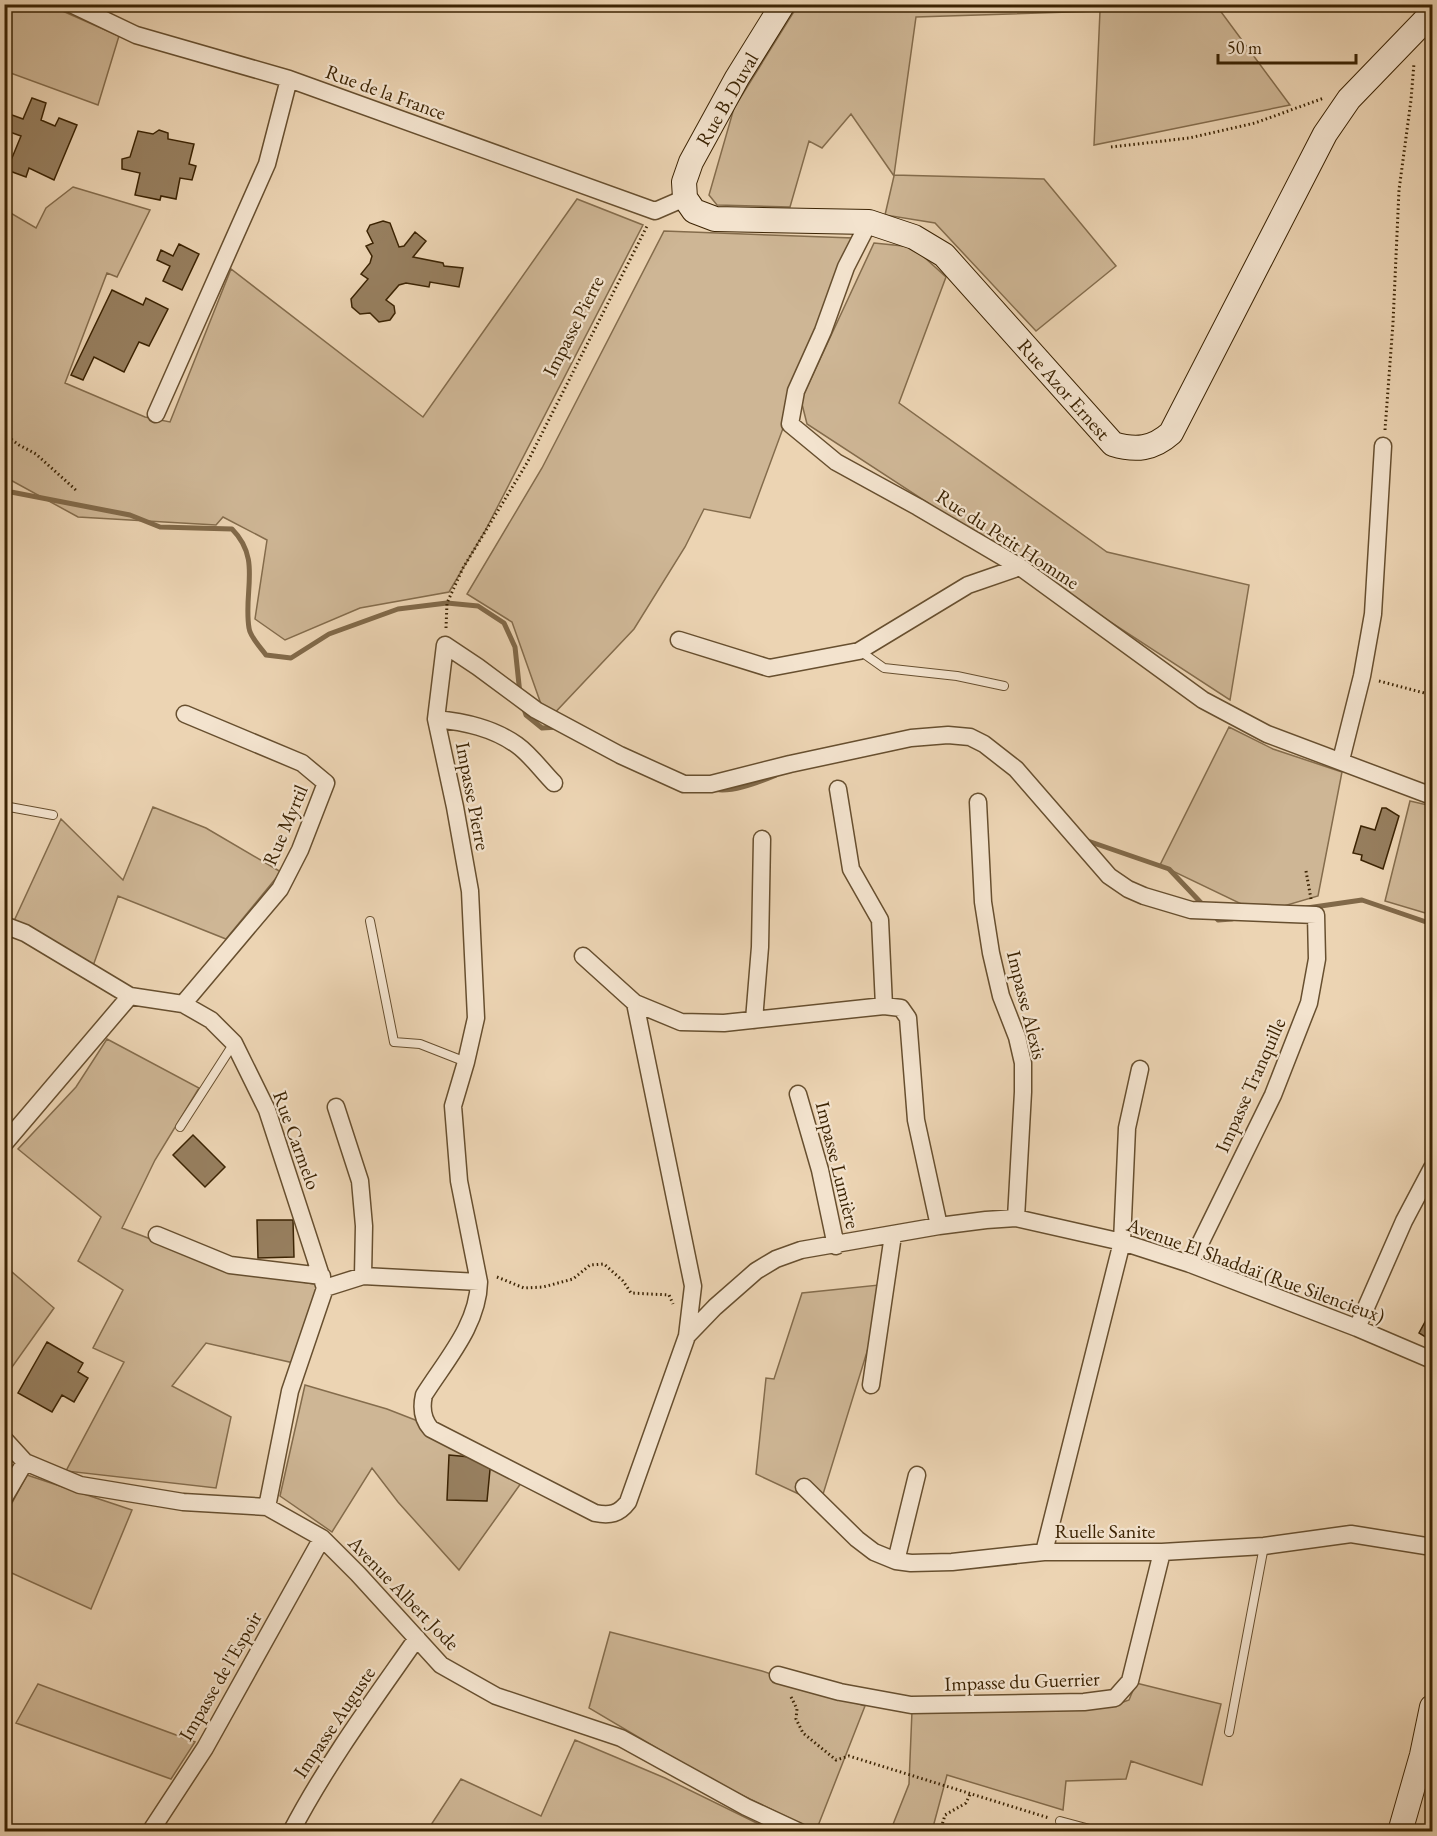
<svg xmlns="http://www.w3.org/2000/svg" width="1437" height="1836" font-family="'EB Garamond',serif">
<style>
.green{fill:#ceb695;stroke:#846c4c;stroke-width:1.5}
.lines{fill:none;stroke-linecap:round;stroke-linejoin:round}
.stream{stroke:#816949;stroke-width:5}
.building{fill:#977f5f;stroke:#3b2303;stroke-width:1.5}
.lane-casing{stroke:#674f2f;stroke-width:10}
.street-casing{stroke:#674f2f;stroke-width:19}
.secondary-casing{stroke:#3b2303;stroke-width:26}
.path{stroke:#3b2303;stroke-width:3;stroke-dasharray:1.5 3;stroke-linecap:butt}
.lane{stroke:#f3e3ce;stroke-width:8}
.street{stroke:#f3e3ce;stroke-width:16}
.secondary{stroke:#f3e3ce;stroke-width:24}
.labels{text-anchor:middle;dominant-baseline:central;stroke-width:4.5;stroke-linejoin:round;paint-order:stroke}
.street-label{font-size:20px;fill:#3b2303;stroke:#f3e3ce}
</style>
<rect width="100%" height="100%" fill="#ecd4b3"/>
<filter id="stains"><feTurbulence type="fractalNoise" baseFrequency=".00333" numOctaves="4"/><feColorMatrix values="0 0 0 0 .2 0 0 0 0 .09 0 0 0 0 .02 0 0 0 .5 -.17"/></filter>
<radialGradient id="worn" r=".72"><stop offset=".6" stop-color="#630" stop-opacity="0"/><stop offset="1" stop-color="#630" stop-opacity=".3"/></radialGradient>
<path class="green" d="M4 5H49L119 36 98 105 5 71Z
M798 5H1216L1290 105 1094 145 1100 11 916 17 894 175 1044 179 1116 266 1036 331 935 223 885 215 894 176 851 114 822 148 809 141 790 207 717 205 709 195 734 108Z
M73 187 150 210 117 277 107 273 65 383 145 417 170 422 231 269 423 417 577 199 643 225 485 531 449 592 360 608 285 640 255 619 267 540 223 517 216 525 78 517 5 477 4 209 36 228 46 208Z
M664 231 853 238 750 518 704 509 685 547 634 629 547 721 512 622 467 594 542 468Z
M874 243 913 247 946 277 899 403 1107 552 1249 585 1230 700 807 424 801 400Z
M1229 727 1273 749 1342 772 1318 896 1260 913 1160 865Z
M1410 801 1432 806V915L1385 901Z
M153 807 206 828 281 872 226 939 118 896 93 966 14 921 61 819 123 880Z
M107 1039 199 1088 155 1160 122 1228 231 1270 320 1285 294 1363 206 1343 172 1386 231 1417 216 1488 66 1471 124 1362 93 1348 123 1290 78 1261 101 1217 18 1149 76 1087Z
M5 1266 54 1308 5 1377Z
M879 1285V1313L820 1504 756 1474 766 1378 774 1379 802 1293Z
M305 1385 387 1409 482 1446 529 1472 459 1570 398 1502 372 1468 332 1532 280 1496Z
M27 1475 132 1510 91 1609 5 1570V1516Z
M610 1632 762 1671 865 1706 816 1831 709 1779 589 1708Z
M1136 1683 1221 1704 1202 1785 1131 1761 1126 1779 1066 1781 1063 1810 947 1775 932 1831 890 1832 909 1784 912 1711 1110 1707 1129 1700Z
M38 1684 195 1742 171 1779 16 1723Z
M575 1740 665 1778 773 1831H427L461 1779 541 1816Z"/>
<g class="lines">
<path class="stream" d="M4 488 11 492 130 515 160 527 232 529C262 559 243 591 249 628 250 637 261 648 266 655L291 658 329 634 398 609 447 603 478 606 504 623 515 647 520 694
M523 706 526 715 542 728 559 727
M710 788C728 795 759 782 776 775
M1085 840 1169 869 1205 907
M1307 908 1362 900 1432 924
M1214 915 1218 920 1232 919"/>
</g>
<path class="building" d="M32 98 46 103 41 120 55 126 59 118 77 125 54 180 29 168 26 177 7 170 21 136 4 130V112L23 119Z
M159 130 168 133V139L194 144 189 164 196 166 192 180 180 178 176 199 161 196 160 200 135 195 140 173 122 169V159L130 157 138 131 153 134Z
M383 221 390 223 399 247 404 246 415 232 426 241 413 257 443 263 444 266 463 268 459 287 430 282 429 287 406 283 399 285 386 300 394 306 395 313 390 320 379 322 370 313 360 314 352 307 351 299 368 279 361 274 370 263 372 256 366 246 373 243 367 231 370 225Z
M179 244 199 254 182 290 163 281 170 266 157 260 161 250 173 256Z
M112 290 143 305 146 298 168 309 149 346 139 342 124 372 94 357 83 380 71 375Z
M1382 808H1386L1399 816 1383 869 1361 860 1362 855 1353 853 1361 826 1375 830Z
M193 1135 225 1167 205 1187 173 1155Z
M257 1220H293L294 1257 258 1258Z
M1432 1309V1341L1419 1333Z
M47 1342 83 1363 78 1372 88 1378 74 1402 62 1395 52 1412 18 1393Z
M449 1455 491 1459 487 1501 447 1500Z"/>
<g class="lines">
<g class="lane-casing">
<path id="lane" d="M4 572 5 565
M860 651 884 668 957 676 1004 686
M4 806 53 815
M370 921 394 1042 420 1044 466 1062
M180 1127 234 1043
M1229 1732 1264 1546
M1060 1821 1101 1832"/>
</g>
<g class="street-casing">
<path id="street" d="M71 4 136 35 289 79 655 211 685 198
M869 222 846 267 823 331 796 391 790 424 836 462 918 507 1020 567 1203 700 1267 734 1432 796
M156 414 267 164 289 79
M679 640 769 668 859 651 968 585 1020 567
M436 719C465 722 493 728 517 745 531 755 542 771 554 783
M1341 760 1362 676 1373 614 1383 446
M978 802 983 902 991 953 1001 996 1017 1037 1023 1063V1092L1016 1218
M4 925 25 933 130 996 183 1004 211 1020 234 1043 267 1110 325 1288 290 1391 267 1507
M583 956 635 1003 693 1286 687 1336
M635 1003 681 1022 724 1023 884 1006 880 920 851 869 838 789
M183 1004 280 889 300 850 326 783 302 763 185 714
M884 1006 901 1008 908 1018 916 1120 939 1226
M754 1020 760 947 762 839
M798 1094 820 1170 836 1246
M336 1107 360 1181 364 1226 363 1276
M4 1144 130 996
M157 1235 230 1265 322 1276
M479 1282C478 1325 446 1360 424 1395 421 1408 422 1419 431 1429L595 1513C610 1516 619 1514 628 1502L687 1336 715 1307 756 1271 776 1259 801 1250 939 1226 986 1220 1016 1218 1122 1242 1190 1264 1357 1328 1432 1360
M325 1288 363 1276 479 1282 459 1181 453 1106 466 1062 476 1018 470 891 455 807 436 719 445 645 478 667 536 710 620 755 684 784H711L790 764 911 738 948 735 970 737 984 744 1016 769 1109 876 1128 889 1144 896 1191 910 1316 915 1317 959 1309 1003 1273 1095 1190 1264
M1357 1328 1404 1221 1432 1168
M871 1385 893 1235
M4 1439 25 1462 80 1485 183 1502 267 1507 322 1538 358 1574 441 1665 496 1696 621 1738 746 1807 800 1832
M804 1487 857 1539 874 1552 896 1561 911 1563 952 1562 1044 1552H1162L1264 1546 1351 1534 1432 1547
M4 1498 25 1462
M1044 1552 1122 1242 1127 1128 1140 1069
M896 1561 917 1475
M778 1675 840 1692 911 1705 1084 1702 1115 1698 1130 1681 1162 1552
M150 1832 205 1748 322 1538
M291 1832C327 1763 373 1701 417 1638"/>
</g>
<g class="secondary-casing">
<g id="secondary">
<path id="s1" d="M783 4 737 78 691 162 684 182 685 198 694 211 715 219 869 222 914 237 944 255 1113 444C1136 451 1153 449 1171 433L1325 134 1349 99 1432 13"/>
<path d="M1400 1832 1422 1755 1432 1707"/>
</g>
</g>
<path class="path" d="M1111 147 1189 138 1255 123 1324 98
M1385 430 1393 323 1399 190 1411 100 1414 63
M4 434 19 445 36 454 78 492
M446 628 447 603 463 568 527 463 647 226
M1379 681 1432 695
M1306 871 1311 899
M497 1277 524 1288 543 1287 573 1279 590 1265 604 1264 623 1281 631 1293 669 1295 673 1304
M791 1697 797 1709 796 1719 803 1733 836 1760 849 1756 1049 1818
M940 1832 945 1815 966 1803 970 1794"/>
<use href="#lane" class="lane"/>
<use href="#street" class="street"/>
<use href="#secondary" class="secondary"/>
</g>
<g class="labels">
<g class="street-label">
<text transform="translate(386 92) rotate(20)">Rue de la France</text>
<text transform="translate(727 99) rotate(-60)">Rue B. Duval</text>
<text transform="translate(573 326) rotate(-63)">Impasse Pierre</text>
<text stroke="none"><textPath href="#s1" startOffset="675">Rue Azor Ernest</textPath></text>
<text transform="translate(1008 539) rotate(33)">Rue du Petit Homme</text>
<text transform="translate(473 796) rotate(79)">Impasse Pierre</text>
<text transform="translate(285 825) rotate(-67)">Rue Myrtil</text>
<text transform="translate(1027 1005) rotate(76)">Impasse Alexis</text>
<text transform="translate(1250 1085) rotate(-66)">Impasse Tranquille</text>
<text transform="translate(297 1140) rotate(70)">Rue Carmelo</text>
<text transform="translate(838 1165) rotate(76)">Impasse Lumière</text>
<text transform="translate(1256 1270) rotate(20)">Avenue El Shaddaï (Rue Silencieux)</text>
<text x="1105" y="1531">Ruelle Sanite</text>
<text transform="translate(404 1593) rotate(46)">Avenue Albert Jode</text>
<text transform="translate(220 1676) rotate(-60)">Impasse de l'Espoir</text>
<text transform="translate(1022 1681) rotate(-2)">Impasse du Guerrier</text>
<text transform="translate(334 1722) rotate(-56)">Impasse Auguste</text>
</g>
</g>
<rect width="1437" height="1836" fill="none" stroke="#ecd4b3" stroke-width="24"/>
<rect x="6" y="6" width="1425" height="1824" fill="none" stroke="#3b2303" stroke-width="3"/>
<rect x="12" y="12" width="1413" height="1812" fill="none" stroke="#3b2303" stroke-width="1.5"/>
<path d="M1218 54v9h138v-9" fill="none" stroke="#3b2303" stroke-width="3"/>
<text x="1227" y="54" font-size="18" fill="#3b2303" stroke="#f3e3ce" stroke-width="4.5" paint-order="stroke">50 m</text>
<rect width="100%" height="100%" filter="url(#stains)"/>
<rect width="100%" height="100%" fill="url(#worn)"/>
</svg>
